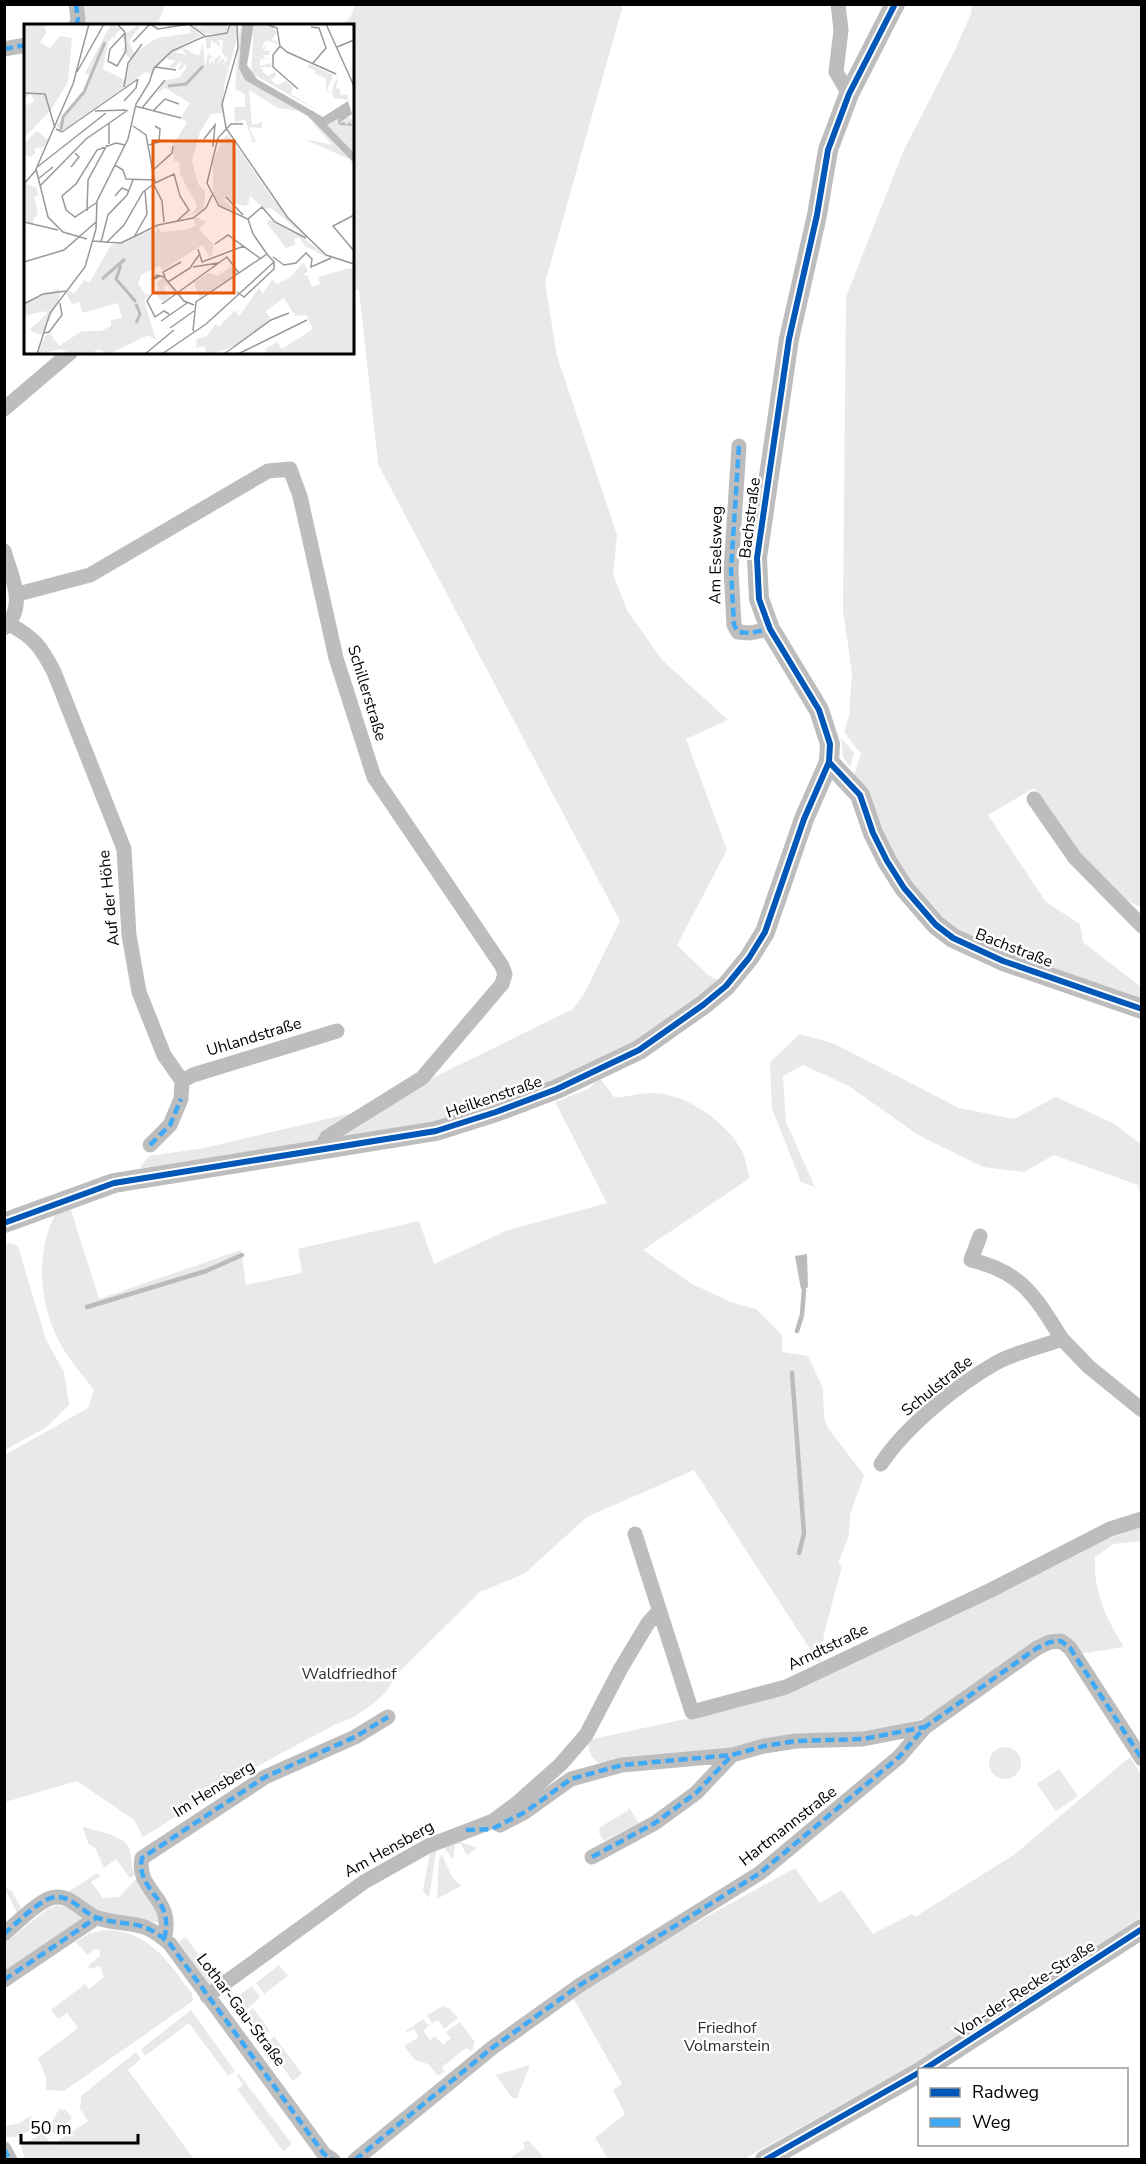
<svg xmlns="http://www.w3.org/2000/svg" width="1146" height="2164" font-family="'Nunito Sans',sans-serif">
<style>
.green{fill:#e9e9e9}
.water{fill:#bbb}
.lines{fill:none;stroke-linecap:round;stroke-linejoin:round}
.stream{stroke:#bbb;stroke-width:4.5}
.minor{stroke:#bdbdbd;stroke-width:15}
.tertiary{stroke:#bdbdbd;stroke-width:20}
.quiet{stroke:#3fa9f5;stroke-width:4.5;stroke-dasharray:9 4.5;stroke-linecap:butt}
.cycleway-casing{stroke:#fff;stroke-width:10}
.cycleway{stroke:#0057b8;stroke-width:6}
.labels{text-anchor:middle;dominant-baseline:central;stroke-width:5;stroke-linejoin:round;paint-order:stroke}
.street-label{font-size:16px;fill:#000;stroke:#fff}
.park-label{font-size:16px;fill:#2e2e2e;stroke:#fff}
.inset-river{fill:none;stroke:#bbb;stroke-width:3}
.inset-road{fill:none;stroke:#999;stroke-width:1.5}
.view{fill:#e8590c;fill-opacity:0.15;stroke:#e8590c;stroke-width:3}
.inset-edge{fill:none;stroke:#000;stroke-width:3}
</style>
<rect width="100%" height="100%" fill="#fff"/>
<path class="green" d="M84 5H165L157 26 85 25Z
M355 5H623L545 283 557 356 617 535 613 574 627 610 662 660 728 720 686 739 727 850 677 945 709 976 719 980 638 1042 584 1070 440 1123 143 1168 140 1167 149 1156 204 1148 369 1109 573 1009 583 996 620 921 378 464 359 290H353L352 26 342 25 350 18Z
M972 5H1141V907C1095 889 1061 827 1034 788L988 815 1046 902 1080 924 1083 942 1141 987V999C1082 974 990 959 943 918 900 882 878 824 854 775L861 754 844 732 849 716 852 673 843 610 846 297 903 152 954 52 971 14Z
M841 738 854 753 850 767 843 757Z
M800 1034 835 1044 959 1108 1014 1119 1056 1097 1113 1123 1141 1144V1200L1138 1185 1054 1155 1024 1172 983 1167 918 1135 849 1086 803 1065 783 1076 786 1122 815 1187 801 1182 772 1109 770 1062Z
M600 1078 614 1097C627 1098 638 1093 651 1093 684 1092 727 1122 742 1151 746 1159 747 1170 750 1178L643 1250 692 1284 733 1303 756 1309 782 1335V1352L808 1356 823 1388 824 1417 828 1428 864 1475 850 1515 849 1536 838 1563 842 1566 824 1634 821 1661 819 1663 694 1470 587 1517 524 1574 480 1592 397 1674 385 1693 374 1703 352 1718 334 1725 254 1768 143 1837 134 1820 77 1781 5 1802V1455L88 1408 94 1390C84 1377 73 1364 64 1350 39 1311 34 1253 56 1213L71 1210 99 1299 241 1250 246 1285 302 1273 298 1249 419 1221 434 1264 508 1230 607 1203 555 1102 588 1089Z
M10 1243 18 1246 46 1340 64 1372 69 1405 47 1427 5 1450 4 1246Z
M1141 1525V1541L1113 1544 1095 1557C1093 1591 1107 1620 1124 1647L1079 1654 1060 1633 1024 1649 931 1716 905 1724 862 1732 768 1738 720 1750 601 1764C591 1759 589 1753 588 1741L597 1738 737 1708 793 1690 1107 1539Z
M989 1763a16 16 0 1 1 32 0a16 16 0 1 1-32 0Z
M1130 1757 1141 1774V1917L943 2048 744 2159H608L595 2138 625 2114 613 2090 622 2084 573 1998 657 1944 795 1868 820 1903 842 1890 873 1934 912 1914 915 1917 1015 1854Z
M1059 1769 1078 1796 1056 1811 1037 1784Z
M627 1805 639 1823 604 1841 599 1833 600 1827 629 1810Z
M83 1827C96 1831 127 1835 130 1851 132 1860 131 1867 135 1875L130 1878 116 1859 104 1868 95 1848 88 1843Z
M453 1839 477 1848 467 1855 461 1844H455L453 1860 443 1846 437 1847 429 1898 423 1891 430 1852 433 1848Z
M442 1855 452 1877 461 1886 437 1899 439 1858Z
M97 1873 100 1876 91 1882 103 1898 119 1897 137 1878 161 1916V1923L98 1913 68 1892Z
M4 1887 12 1891 22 1910 17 1913Z
M57 1905 68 1908 82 1918 81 1920 5 1971V1943L49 1908Z
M104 1930C149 1930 168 1961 192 1994L193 2001 64 2091 46 2090V2077L38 2058 78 2028 67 2013 58 2019 51 2010 85 1984 89 1989 104 1977 100 1966 90 1969 88 1966 100 1956V1950L95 1949 87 1955 76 1942 88 1934Z
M186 1937 218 1982 208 1984 179 1942Z
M279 1965 288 1976 264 1994 256 1983Z
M252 1986 260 1997 243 2013 234 1999Z
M443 2006 450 2009 458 2018 444 2029 438 2020 432 2023 427 2015Z
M253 2008 270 2031 262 2036 244 2015Z
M191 2010 235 2071 228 2076 189 2023 145 2056 141 2049Z
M423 2019 429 2026 423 2031 430 2040 435 2036 443 2045 451 2038 446 2032 460 2022 475 2042 472 2051 466 2048 442 2067 444 2072 438 2076 428 2064 415 2060 404 2046 419 2037 414 2029 407 2033 406 2031Z
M274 2036 302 2074 293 2081 266 2045Z
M136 2052 141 2059 128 2070 194 2159H25L21 2146 43 2133 52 2145 88 2121 80 2109 81 2096Z
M530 2065 517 2098H512L496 2075Z
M239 2074 292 2144 283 2151 237 2089 243 2085 237 2076Z
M59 2109 66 2110 72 2118 55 2134 49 2128Z
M30 2116 39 2127 15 2137H5L6 2126 20 2123Z
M528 2140 545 2159H509L525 2148 523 2143Z"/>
<path class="water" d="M807 1254 808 1287 804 1290 801 1289 795 1256Z"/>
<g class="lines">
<path class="stream" d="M87 1307 206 1271 242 1255
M797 1331 802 1315 804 1290
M792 1373 804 1534 799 1553"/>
<path class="minor" d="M838 4 841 30 836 72 849 94
M76 26 78 19 76 4
M4 49 26 45
M4 409 71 352
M739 446 731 570 734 625 738 632 750 633 770 629
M4 551C11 576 28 606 4 628
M18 594 90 575 268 471 290 469 300 496 336 658 374 777 502 966 505 974 502 984 422 1078 327 1137 321 1148
M9 624C35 638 41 647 54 672L124 849 129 935 139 992 164 1055 182 1081 181 1099 170 1125 150 1145
M1034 799 1075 858 1142 926
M182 1081 193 1075 337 1031
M980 1236 971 1260C1023 1272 1035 1297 1062 1339
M881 1464C906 1426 957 1385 996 1363 1016 1352 1041 1347 1062 1339L1089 1367 1142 1410
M635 1534 692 1712 786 1687 991 1590 1110 1529 1142 1519
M500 1825 525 1812 571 1779 622 1765 732 1755 764 1746 796 1741 863 1739 925 1727
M592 1857 655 1823 696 1793 732 1755
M4 1934C17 1923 33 1906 48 1899 69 1890 81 1913 98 1918 131 1928 140 1917 170 1944L324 2154 333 2160
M164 1939C176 1897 135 1892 142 1858L265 1777 355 1737 388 1717
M4 1980 96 1918
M207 1996 364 1882 428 1846 493 1821 516 1804 561 1764 586 1735 621 1668 648 1623 659 1611
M4 2149 10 2160
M355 2160 492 2048 580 1985 760 1873 899 1757 925 1727 1037 1648 1050 1642 1061 1641 1070 1648 1142 1759"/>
<path class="tertiary" d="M829 762 860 795 873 833 887 861 904 888 936 925 953 938 1003 961 1142 1009
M4 1223 114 1183 436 1131 496 1112 557 1089 639 1050 703 1005 726 986 749 958 765 932 804 819 829 762 830 744 819 710 770 629 759 599 757 558 789 339 817 215 828 150 849 94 895 4
M923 2070 1142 1929
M765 2160 920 2072"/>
<path class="quiet" d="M76 26 78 19 76 4
M4 49 26 45
M739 446 731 570 734 625 738 632 750 633 770 629
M150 1145 170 1125 181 1099
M466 1830 492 1829 525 1812 571 1779 622 1765 732 1755 764 1746 796 1741 863 1739 925 1727
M592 1857 655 1823 696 1793 732 1755
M4 1934C17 1923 33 1906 48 1899 69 1890 81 1913 98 1918 131 1928 140 1917 170 1944L324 2154 333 2160
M164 1939C176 1897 135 1892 142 1858L265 1777 355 1737 388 1717
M4 1980 96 1918
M4 2149 10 2160
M355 2160 492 2048 580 1985 760 1873 899 1757 925 1727 1037 1648 1050 1642 1061 1641 1070 1648 1142 1759"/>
<g class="cycleway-casing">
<path id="cycleway" d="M829 762 860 795 873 833 887 861 904 888 936 925 953 938 1003 961 1142 1009
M4 1223 114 1183 436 1131 496 1112 557 1089 639 1050 703 1005 726 986 749 958 765 932 804 819 829 762 830 744 819 710 770 629 759 599 757 558 789 339 817 215 828 150 849 94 895 4
M923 2070 1142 1929
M765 2160 920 2072"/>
</g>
<use href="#cycleway" class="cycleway"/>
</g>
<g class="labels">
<g class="street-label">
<text transform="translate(750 518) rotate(-83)">Bachstraße</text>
<text transform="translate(716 555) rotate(-89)">Am Eselsweg</text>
<text transform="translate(367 693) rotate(73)">Schillerstraße</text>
<text transform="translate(109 898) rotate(-96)">Auf der Höhe</text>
<text transform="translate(1014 948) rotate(21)">Bachstraße</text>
<text transform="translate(254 1037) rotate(-17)">Uhlandstraße</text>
<text transform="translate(494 1097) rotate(-19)">Heilkenstraße</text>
<text transform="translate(937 1386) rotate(-39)">Schulstraße</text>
<text transform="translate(828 1647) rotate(-26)">Arndtstraße</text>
<text transform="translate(214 1789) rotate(-32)">Im Hensberg</text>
<text transform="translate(788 1826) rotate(-38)">Hartmannstraße</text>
<text transform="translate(389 1849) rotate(-29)">Am Hensberg</text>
<text transform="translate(1025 1989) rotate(-33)">Von-der-Recke-Straße</text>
<text transform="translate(241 2010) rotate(53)">Lothar-Gau-Straße</text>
</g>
<g class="park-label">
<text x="349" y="1674">Waldfriedhof</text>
<text x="727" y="2028">Friedhof<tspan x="727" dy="18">Volmarstein</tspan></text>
</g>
</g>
<g transform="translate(24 24)">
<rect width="330" height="330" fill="#fff"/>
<path d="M0 0H26L20 3 23 8 16 18 26 24 36 12 48 14 44 58 27 86 0 114V82L10 78 7 70 0 75ZM87 0 97 5 90 12 93 16 89 13 84 18 79 45 101 56 106 35 98 26 102 20 98 12 113 2 116 3 105 17 110 29 133 14 167 9 165 1 177 12 151 24 127 51 123 47 35 109 33 101 59 68 66 52 61 49ZM175 0 173 5 180 0H204L202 9 183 10 176 8 170 3ZM207 0H212L214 11 200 61 199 89 187 90 176 108 168 137 174 160 181 168 180 186 155 195 170 188 173 182 156 150 155 138 150 137 149 121 163 98 157 94 166 79 141 64 133 69 141 56 155 54 163 43 156 36 160 41 158 46 153 45 158 41 155 38 151 44 144 43 152 37 143 35 145 29 179 16 151 28 163 31 158 26 161 25 175 32 179 19 181 43 184 30 189 34 185 35V41L188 36 190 42V35L198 31 194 39 201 33 199 41 204 34 198 29 199 17 194 15 197 24 187 16V23L182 25V14L203 10ZM216 0 219 18 215 44 221 56 284 92 324 132 330 143 325 135 280 115 308 121 284 93 275 87 254 84 225 66 228 101 238 98V104L225 103 232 118 229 119 221 95 211 99 210 83H221V70L211 65ZM230 0 249 3 253 9 247 16 254 18 253 23V20L240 15 244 18H240L238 26 243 20 240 27 246 26 245 31H238L242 34 236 36V42L247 39 248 43H237L239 48 244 52 251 48 253 51 247 56 253 61 262 57 269 63 267 70 300 91 227 49ZM285 40 309 51 303 66 308 68 310 59 314 53 312 64 316 65V71H324V76L309 74V69L302 67V54L291 50V46L283 43ZM323 91 330 97V129L303 101ZM13 107 25 116 20 123 10 125 12 128 7 133 0 130V120ZM204 110 248 174 284 215 246 183 241 185 226 172 224 181 219 182 199 174 212 188 196 182 189 170V138L198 115ZM1 159 13 164 14 172H10L14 190 9 196 11 202 0 198ZM172 193 182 198 175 205 190 221 187 234 178 221 139 246 135 242 117 251 114 260 122 271 127 270 120 276 132 316 124 311 85 330 74 325 67 330H46L38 325 14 330 21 312 26 309 35 322 58 307H77L87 302V296L98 294 94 279 58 289 56 278 48 280 42 269 45 266 50 270 60 256 66 258 87 221 130 205 133 210V202L137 208 160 206 172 202 169 195ZM246 195 276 211 303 233 281 222 276 214H271V221L262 224 243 199ZM279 238 284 247 278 251H283L288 263 296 260 294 253 326 244 330 247V329L244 330 241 325 253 318 258 325 289 305 282 291 271 292 260 274 242 287 247 296 212 321 188 330H183L180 322 172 324 173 315 183 312 192 300 195 303 211 286 215 292 235 264 239 270 248 255 253 260 267 253ZM209 241 214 249 175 274 170 258 185 249 194 252ZM139 253 151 269 142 260 139 263 146 273 138 278 130 267 135 266 133 259ZM35 265 36 273 18 311 9 308 6 305 23 290 21 287 0 292V278Z" fill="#e9e9e9"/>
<path d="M218 0H230L223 41 233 55 299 93 324 77 328 90 315 99 320 98 323 101 325 98 330 102 316 101 314 99V95L303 101 330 129V139L284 92 221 56 215 44Z" fill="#bbb"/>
<path class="inset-river" d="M144 62 162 60 179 42M37 106 39 93 60 68 81 18M97 241 92 255 112 278M78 255 101 235M112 299 116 290 112 280"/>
<path class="inset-road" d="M93 0 100 7 101 9V10L102 27 93 42 84 37 86 25 101 9M213 0 214 24 198 80 202 104 264 194 302 231 330 240M241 0 253 4 256 22 263 28 312 50M302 0 330 62M166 1 181 12M287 3 295 4 302 24 289 39M109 18 126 0 134 5 166 0M256 22 249 31V43L274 65M313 23 330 16M131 43 152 46M53 48 80 0M100 63 104 39 118 20M0 69 21 70 31 104M100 77 112 64 114 55M111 82 157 94M118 84 141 56M71 87 102 86M129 87 141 75 155 80M219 100H207L194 114 183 159 195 182 224 195 229 210 243 230M109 102 122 111 131 159M32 105 38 108 114 55M180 115 191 101 189 123M85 120V99M125 121 135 118 136 105 131 102M91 141 99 146 102 155 130 156M47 143 55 133 51 129M12 144 82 89M128 147 148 129 149 122M14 155 29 143M131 159 150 150 156 172 165 186 153 197M0 160 12 146M130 161 138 177 140 198M16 162 62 115 104 86M91 172 98 164 105 167M202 173 219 191M72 179 51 193 42 186 38 172 52 160 73 126 92 119 101 121M63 187 64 156 83 121M330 191 309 202 330 227M224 195 238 183 251 198 282 214M0 198 34 206M110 213 123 190 121 167M63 215 39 208 24 193 12 145 49 60 65 0M69 217 97 219 134 201 169 194 182 184 188 171M77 218 84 191 103 171 109 156M82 219 100 201 119 168 131 159M191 220 204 211 237 235M174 225 178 238 220 222M249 233 260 241 272 239 282 229 288 235 287 243 307 234M0 238 40 226 72 198M169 243 194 239M136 252 128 256 133 251 140 253 160 277 170 281M141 253 139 248 157 238M144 258 166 244 175 231M213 268 220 273 250 245V237M128 270 123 277 131 293 140 287 145 290M0 280 19 270 42 267M138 280 203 233 215 249M137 297 163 279M146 304 170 287M169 307 172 278 243 230M20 309 25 308 38 291 36 279M13 330 26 289 61 243 72 205 73 177 104 115 112 80 125 59 130 44 148 27 179 13 203 9 206 0M121 330 150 306M138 330 182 300 250 238 243 230M200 330 247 296 265 289M214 330 283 296"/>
<path class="view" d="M129 117H210V269H129Z"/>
<rect width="330" height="330" class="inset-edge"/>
</g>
<rect width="1146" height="2164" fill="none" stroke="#000000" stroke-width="12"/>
<rect x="918" y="2068" width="210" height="78" fill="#ffffff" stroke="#999999" stroke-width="1.5"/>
<rect x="930" y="2088" width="30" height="9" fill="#0057b8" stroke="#999999" stroke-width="1.5"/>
<text x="972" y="2098" font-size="18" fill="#000000">Radweg</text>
<rect x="930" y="2118" width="30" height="9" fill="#3fa9f5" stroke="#999999" stroke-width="1.5"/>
<text x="972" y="2128" font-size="18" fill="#000000">Weg</text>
<path d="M21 2134v9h117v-9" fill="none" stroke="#000000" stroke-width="3"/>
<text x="30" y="2134" font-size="18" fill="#000000" stroke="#ffffff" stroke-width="4.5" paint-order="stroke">50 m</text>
</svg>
